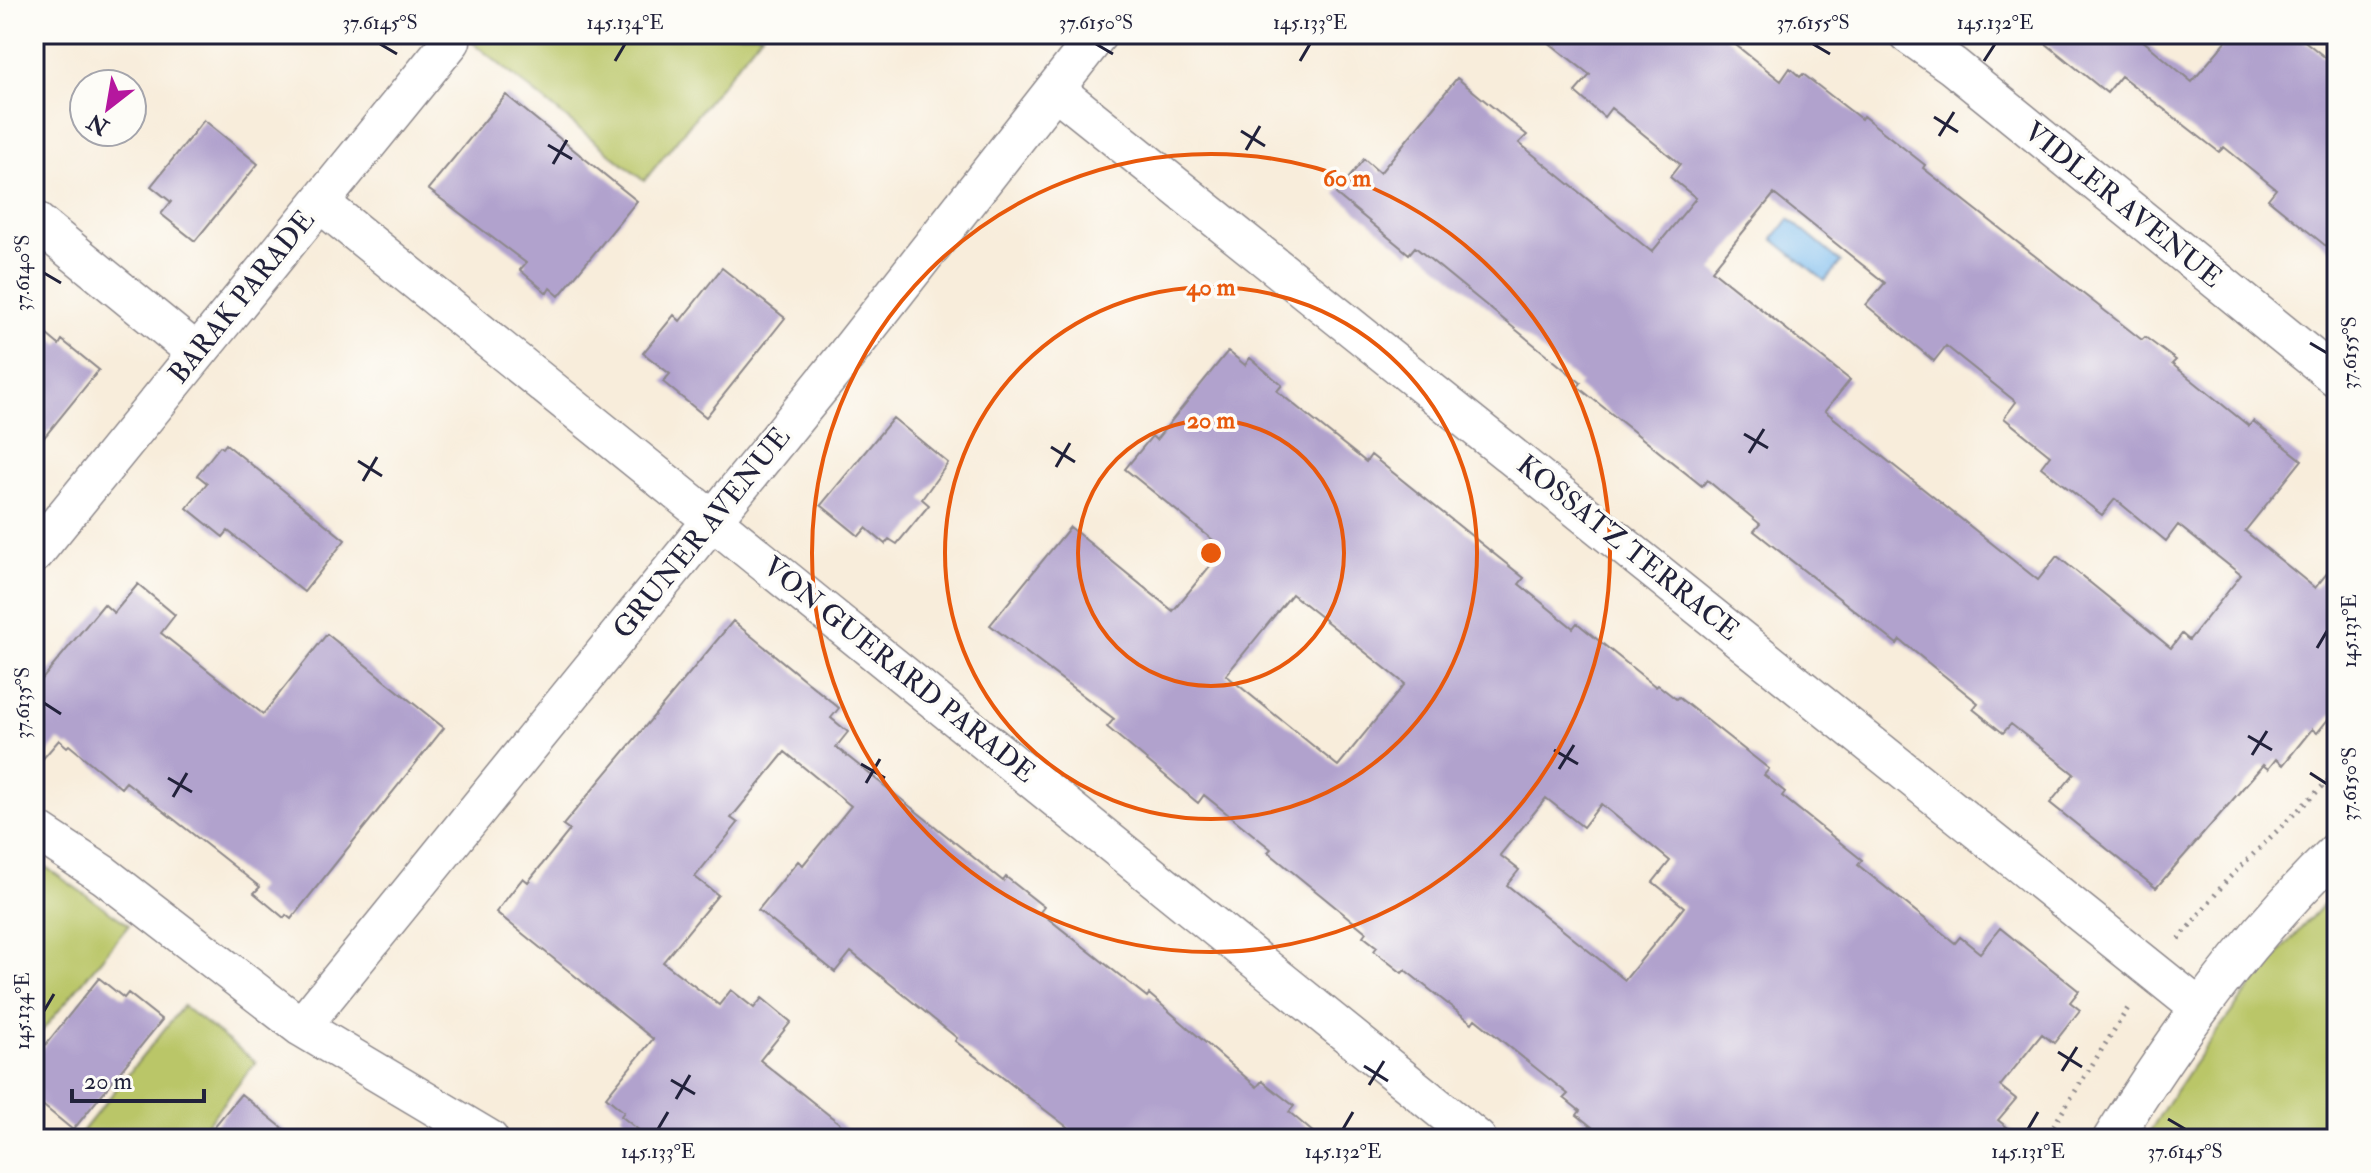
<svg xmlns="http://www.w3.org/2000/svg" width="2371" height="1173" font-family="'IM FELL Double Pica',serif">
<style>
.green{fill:#bac668;stroke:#6e7452;stroke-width:2}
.water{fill:#7abbef;stroke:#4e6e95;stroke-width:2}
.building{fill:#b1a2cd;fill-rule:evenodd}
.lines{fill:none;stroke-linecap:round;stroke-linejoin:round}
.street-casing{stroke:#8d888b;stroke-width:41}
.path{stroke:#8d888b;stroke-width:5;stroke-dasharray:2 6;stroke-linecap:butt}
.street{stroke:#fff;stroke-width:38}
.ticks{fill:none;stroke:#22223b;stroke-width:3}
.ring{fill:none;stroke:#e8590c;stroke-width:4}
.labels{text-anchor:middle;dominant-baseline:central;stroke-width:7;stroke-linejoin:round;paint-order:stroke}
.street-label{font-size:28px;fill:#22223b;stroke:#fdfcf7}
.centre{fill:#e8590c;stroke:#fdfcf7;stroke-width:4}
.ring-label{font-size:24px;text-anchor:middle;font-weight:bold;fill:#e8590c;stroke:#fdfcf7;stroke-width:7;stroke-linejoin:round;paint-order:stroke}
.neatline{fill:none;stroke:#22223b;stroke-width:3}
.ticks-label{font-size:20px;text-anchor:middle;fill:#22223b}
</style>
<rect width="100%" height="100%" fill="#fdfcf7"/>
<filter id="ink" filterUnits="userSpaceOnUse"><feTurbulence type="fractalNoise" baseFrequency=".0125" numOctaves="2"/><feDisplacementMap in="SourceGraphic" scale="16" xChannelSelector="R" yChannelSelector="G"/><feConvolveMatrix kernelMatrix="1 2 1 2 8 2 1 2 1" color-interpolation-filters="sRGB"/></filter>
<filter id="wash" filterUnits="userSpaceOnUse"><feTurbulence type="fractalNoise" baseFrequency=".006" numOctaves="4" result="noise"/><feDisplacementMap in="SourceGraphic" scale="32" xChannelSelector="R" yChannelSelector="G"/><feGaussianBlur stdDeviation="1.8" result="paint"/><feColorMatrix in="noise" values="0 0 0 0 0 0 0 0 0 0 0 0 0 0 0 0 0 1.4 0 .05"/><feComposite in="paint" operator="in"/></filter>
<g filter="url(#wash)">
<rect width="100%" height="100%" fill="#f8eddb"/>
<path class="green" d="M462 34H762L644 181Z
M34 859 129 925 34 1041Z
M2337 890V1139H2145C2200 1048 2263 966 2337 890Z
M183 1006 256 1062 195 1139H76Z"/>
<path class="water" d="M1789 219 1841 262 1825 281 1773 239Z"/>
<g id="blocks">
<path class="building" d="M1538 34H1722L1781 81 1790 68 1800 77 1803 74 1861 119 1863 116 1925 165 1923 168 2142 340 2145 337 2176 360 2172 364 2249 426 2253 421 2302 460 2245 531 2315 588 2337 561V708L2317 733 2312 729 2283 765 2276 759 2268 769 2263 765 2156 888 2050 803 2074 774 2011 724 2003 733 1973 709 1978 703 1900 640 1897 644 1754 531 1760 524 1707 480 1702 486 1593 399 1578 387 1581 383 1415 247 1409 254 1336 194 1364 159 1380 173 1457 78 1527 135 1519 143 1652 252 1696 198 1670 177 1680 164 1611 108 1604 117 1575 92 1590 75ZM1774 194 1885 283 1866 305 1934 361 1946 346 2016 402 2004 418 2050 455 2041 467 2102 515 2115 499 2166 541 2178 525 2241 575 2189 640 2182 634 2171 648 2057 556 2038 580 1825 411 1850 380 1712 270Z
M2034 34H2135L2192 82 2232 34H2296L2337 67V255L2268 199 2276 189 2224 147 2219 152 2121 76 2107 93Z
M506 95 637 201 559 296 550 288 547 293 520 270 526 263 428 189Z
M204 120 258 164 195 241 161 214 171 202 151 186Z
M722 268 785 318 706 417 663 382 670 374 643 353 674 315 680 321Z
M34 324 59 345 62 340 99 370 34 450Z
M1228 351 1245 365 1250 358 1282 385 1277 391 1366 462 1371 455 1524 578 1519 584 1573 628 1577 623 1656 687 1658 685 1676 699 1678 697 1769 769 1764 775 1785 792 1782 796 1862 860 1858 865 1955 943 1960 937 1980 953 2000 928 2079 991 2070 1002 2080 1010 2054 1043 2042 1034 2000 1086 2016 1099 1998 1120 2022 1139H1607L1577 1115 1580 1111 1564 1098 1568 1094 1475 1019 1472 1023 1405 970 1402 973 1374 951 1377 947 1363 936 1366 932 1268 852 1271 849 1204 795 1198 803 1107 727 1114 719 990 625 1070 527 1173 611 1224 549 1125 469 1152 436 1156 440ZM1292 594 1405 684 1338 766 1226 675ZM1546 798 1583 827 1601 804 1670 861 1653 882 1684 907 1625 980 1507 885 1519 870 1500 855Z
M893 418 948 463 922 499 929 505 897 544 889 539 885 544 866 528 859 536 821 505Z
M226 444 345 540 304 592 228 531 223 537 187 508 207 483 197 475 220 446 223 448Z
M138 584 175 615 161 633 263 714 327 634 444 728 291 919 286 915 284 918 254 893 260 887 203 842 126 782 121 788 69 745 67 747 59 740 34 769V689L104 604 114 613Z
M733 621 839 708 831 718 848 732 836 747 1003 881 1006 877 1044 907 1040 912 1147 997 1149 994 1257 1087 1262 1081 1294 1106 1289 1112 1321 1139H1083L955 1041 957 1038 851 952 835 972 758 910 798 861 803 865 851 806 785 752 731 818 738 823 695 877 718 895 663 962 719 1005 731 990 754 1008 762 998 791 1022 760 1060 859 1139H650L621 1116 624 1112 606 1097 653 1039 496 912 523 878 528 882 570 830 563 825Z
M99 978 124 998 128 993 162 1020 73 1130 34 1098V1059Z
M241 1094 296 1139H204Z"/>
</g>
</g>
<g filter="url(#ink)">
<use href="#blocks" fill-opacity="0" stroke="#8d888b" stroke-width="2"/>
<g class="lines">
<g class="street-casing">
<path id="street" d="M1908 34 1953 66 2337 378
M1057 91 2198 1007
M320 203 1477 1139
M34 220 197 353
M34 554 451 41
M34 829 104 875 301 1027 489 1139
M301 1027 843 359 1098 34
M2112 1139C2177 1034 2248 937 2337 851"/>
</g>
<path class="path" d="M2179 939 2227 880 2337 772
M2045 1139 2130 1005"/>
<use href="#street" class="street"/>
</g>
</g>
<path class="ticks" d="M380 44 397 54M1096 44 1113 54M1813 44 1830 54M615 61 625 44M1300 61 1310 44M1984 61 1995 44M1934 117 1958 132M1241 131 1265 146M1939 136 1954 112M548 145 572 159M1246 150 1260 126M553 164 567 140M44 273 61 283M2310 343 2327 353M1744 434 1768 448M1051 447 1075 462M1749 453 1764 429M358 461 382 476M1056 467 1070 443M363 481 377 457M2317 648 2327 631M44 703 61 714M2248 736 2272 750M1554 750 1578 764M2252 755 2267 731M861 764 885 778M1559 769 1574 745M2310 773 2327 784M168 778 192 792M866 783 880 759M173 797 187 773M44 1011 54 994M2058 1052 2082 1067M1364 1066 1388 1081M2062 1071 2077 1047M671 1080 695 1094M1369 1085 1384 1061M676 1099 690 1075M2168 1119 2185 1129M658 1129 668 1112M1343 1129 1353 1112M2028 1129 2038 1112"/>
<g class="ring">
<circle cx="1211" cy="553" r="133"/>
<circle cx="1211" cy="553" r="266"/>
<circle cx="1211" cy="553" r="399"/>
</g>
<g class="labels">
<g class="street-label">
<text transform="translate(2123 205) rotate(39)">VIDLER AVENUE</text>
<text transform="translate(242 297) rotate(-51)">BARAK PARADE</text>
<text transform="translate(702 533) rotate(-51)">GRUNER AVENUE</text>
<text transform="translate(1628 548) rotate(39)">KOSSATZ TERRACE</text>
<text transform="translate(899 670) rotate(39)">VON GUERARD PARADE</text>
</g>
</g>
<circle cx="1211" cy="553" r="12" class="centre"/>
<g class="ring-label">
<text x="1347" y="186">60 m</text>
<text x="1211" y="295">40 m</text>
<text x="1211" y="428">20 m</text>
</g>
<rect width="2371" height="1173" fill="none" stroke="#fdfcf7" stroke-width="88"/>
<g transform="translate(108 108) rotate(211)"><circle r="38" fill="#fdfcf7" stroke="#a5a5ac" stroke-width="2"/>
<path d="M0-6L14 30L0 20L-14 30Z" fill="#b5179e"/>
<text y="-12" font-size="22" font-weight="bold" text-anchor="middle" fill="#22223b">N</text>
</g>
<path d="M72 1089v12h132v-12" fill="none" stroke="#22223b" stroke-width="4"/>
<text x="84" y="1089" font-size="24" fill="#22223b" stroke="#fdfcf7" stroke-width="6" paint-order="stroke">20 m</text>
<rect x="44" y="44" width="2283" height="1085" class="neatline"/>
<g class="ticks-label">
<text x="380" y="29">37.6145°S</text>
<text x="625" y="29">145.134°E</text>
<text x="1096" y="29">37.6150°S</text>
<text x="1310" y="29">145.133°E</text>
<text x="1813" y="29">37.6155°S</text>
<text x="1995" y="29">145.132°E</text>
<text transform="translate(22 273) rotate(-90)" y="7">37.6140°S</text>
<text transform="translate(2349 353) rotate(-90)" y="7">37.6155°S</text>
<text transform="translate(2349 631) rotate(-90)" y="7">145.131°E</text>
<text transform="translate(22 703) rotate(-90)" y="7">37.6135°S</text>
<text transform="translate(2349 784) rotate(-90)" y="7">37.6150°S</text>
<text transform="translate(22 1011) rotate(-90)" y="7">145.134°E</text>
<text x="658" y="1158">145.133°E</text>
<text x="1343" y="1158">145.132°E</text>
<text x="2028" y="1158">145.131°E</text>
<text x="2185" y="1158">37.6145°S</text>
</g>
</svg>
